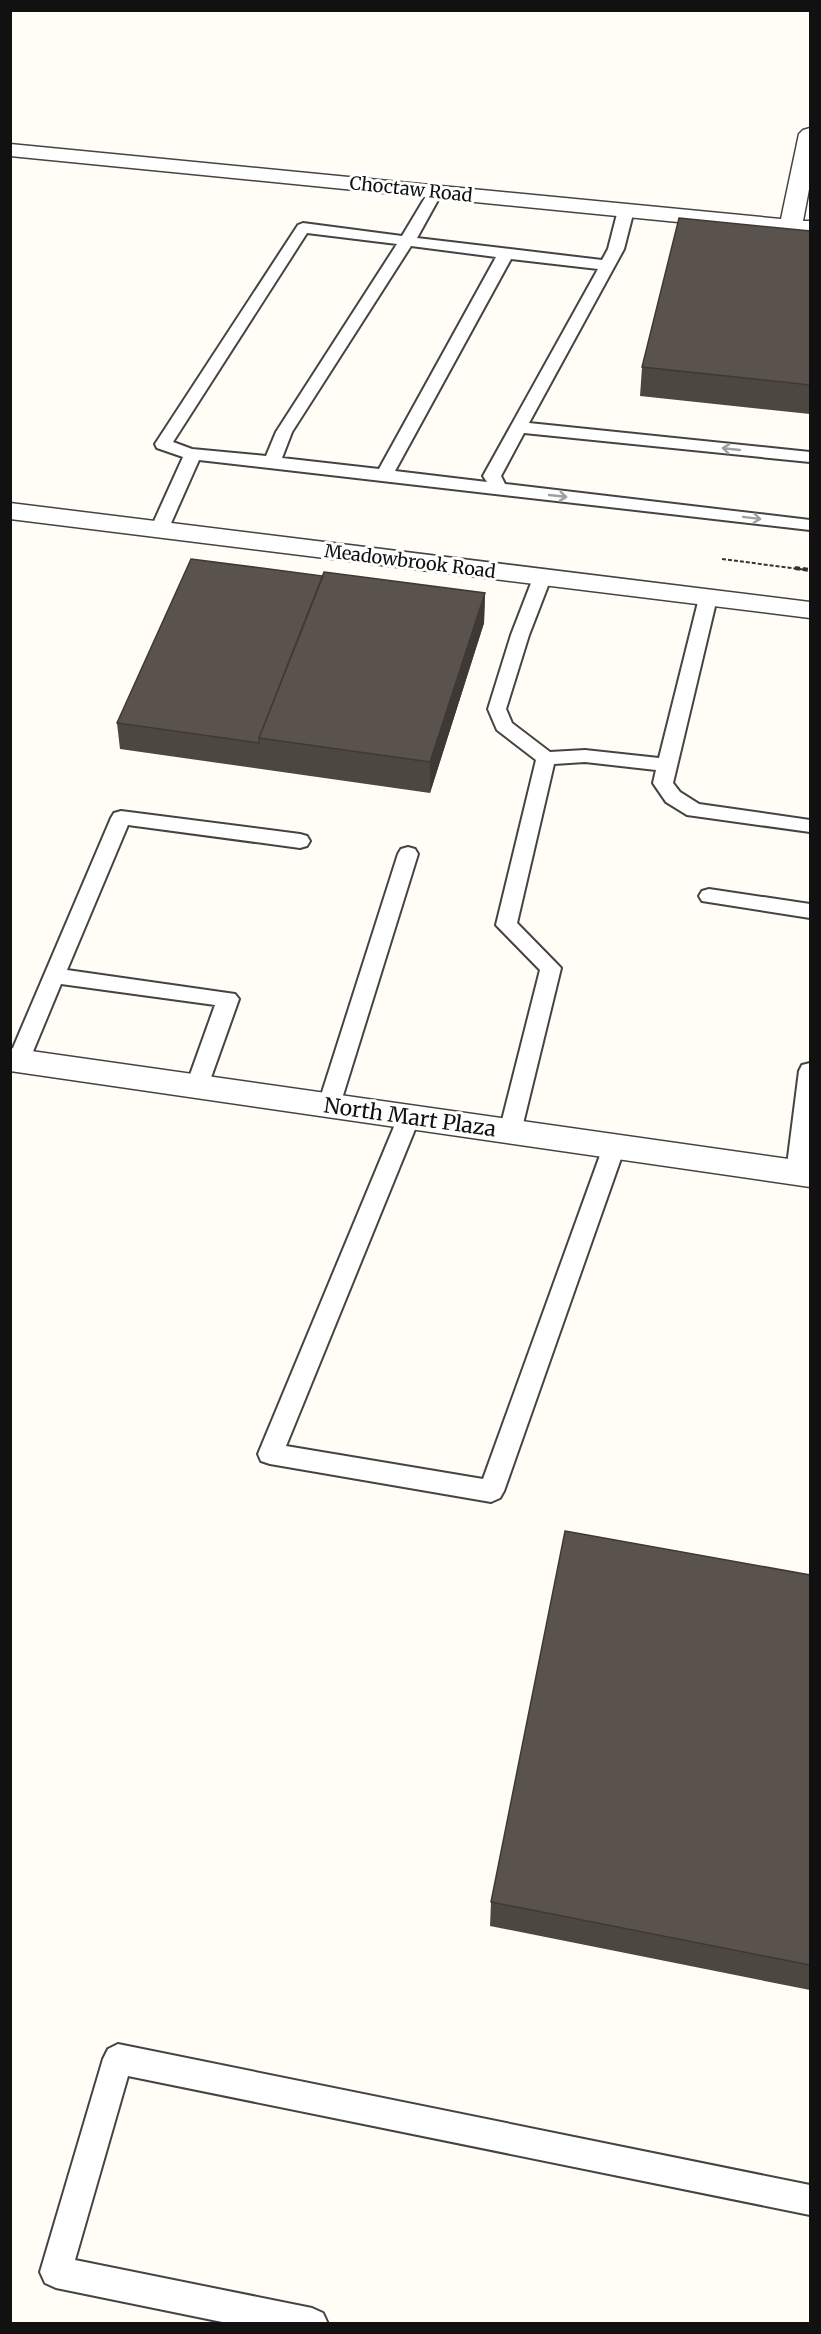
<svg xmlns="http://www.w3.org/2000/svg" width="821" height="2334" font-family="Merriweather,serif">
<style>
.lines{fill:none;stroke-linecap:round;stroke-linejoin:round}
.service-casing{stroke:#444;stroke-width:4}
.minor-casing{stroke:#444;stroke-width:3}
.tertiary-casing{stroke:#444;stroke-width:3}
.path-far1{stroke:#333;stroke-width:2;stroke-dasharray:4 2;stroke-linecap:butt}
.path{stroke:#333;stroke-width:4;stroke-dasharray:5 3;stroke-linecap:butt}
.service{fill:#fff;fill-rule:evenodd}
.minor{fill:#fff;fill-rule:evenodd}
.tertiary{fill:#fff;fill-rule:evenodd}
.wall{fill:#4d4742}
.shaded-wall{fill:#3f3936}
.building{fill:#5a524d;stroke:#3f3936;stroke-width:1.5}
.oneway{stroke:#a0a0a0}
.labels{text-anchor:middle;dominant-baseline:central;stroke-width:6;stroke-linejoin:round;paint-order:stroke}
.far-street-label{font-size:18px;fill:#111;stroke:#fff}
.street-label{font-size:21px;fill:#111;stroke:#fff}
</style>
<rect width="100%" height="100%" fill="#fffdf5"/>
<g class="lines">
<g class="service-casing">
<path id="service" d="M436 187 443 191 417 238 602 260 608 249 618 210 626 205 634 210 624 249 529 423 810 452V462L524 433 501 476 505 484 810 520V530L199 460 168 530 165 534H153L150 530 183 457 157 448 155 444 298 225 303 223 402 236 429 191ZM307 233 397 244 276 432 266 456 192 449 173 442ZM411 246 496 257 379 469 282 458 292 432ZM511 259 598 269 483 476 487 482 395 471Z
M542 573 548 574 551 578 529 635 506 709 512 723 550 752 585 750 659 758 699 598 702 594H714L717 598 673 783 680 792 699 804 810 820V832L687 815 666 802 653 783 656 770 585 762 554 764 517 923 561 968 521 1132 518 1138 510 1140 502 1138 499 1132 540 970 496 925 536 760 497 730 488 709 511 635 533 578 536 574Z
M121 811 300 834 307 836 310 841 307 846 300 848 128 825 67 970 235 994 239 999 208 1086 205 1092 197 1094 189 1092 186 1086 215 1005 61 984 27 1066 19 1068 10 1064V1055L111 818 114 813Z
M408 847 415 849 418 854 340 1105 337 1111 329 1113 321 1111 318 1105 398 854 401 849Z
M709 889 810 904V918L702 901 699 896 702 891Z
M810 1063C812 1085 815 1161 805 1179L797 1182 789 1179 786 1173 799 1071 802 1065Z
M409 1109 417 1111 420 1117 286 1446 483 1479 603 1147 606 1141 614 1139 622 1141 625 1147 504 1491 500 1498 491 1502 270 1464 261 1461 258 1454 398 1117 401 1111Z
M118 2044 810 2185V2215L128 2076 75 2260 312 2308 323 2313 328 2324H232L56 2288 45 2283 40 2272 103 2059 108 2049Z"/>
</g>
<g class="minor-casing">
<path id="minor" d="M810 128V184L803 221H810V235L10 156V144L781 219 799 134 803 130Z
M10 1048 810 1162V1187L10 1071Z"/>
</g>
<g class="tertiary-casing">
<path id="tertiary" d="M10 503 810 602V618L10 519Z"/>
</g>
<path class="path-far1" d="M722 559 807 570"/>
<path class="path" d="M795 568 810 570"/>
<use href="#service" class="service"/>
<use href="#minor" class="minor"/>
<use href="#tertiary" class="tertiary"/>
</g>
<path class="wall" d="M810 231V414L640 396 642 367Z
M323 576 485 593 484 623 430 793 120 749 117 723Z
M810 1575V1990L490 1926 491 1902Z"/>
<path class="shaded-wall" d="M485 593 484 623 430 793V762Z"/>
<path class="building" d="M679 218 810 231V385L642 367Z
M191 559 323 576 259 738V743L117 723Z
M324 572 485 593 430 762 259 738Z
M565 1531 810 1575V1965L491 1902Z"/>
<defs><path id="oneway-shaft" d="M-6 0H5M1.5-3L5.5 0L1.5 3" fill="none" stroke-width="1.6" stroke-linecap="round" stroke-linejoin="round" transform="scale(1.5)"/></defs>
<g class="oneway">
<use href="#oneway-shaft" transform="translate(731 449) rotate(-174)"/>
<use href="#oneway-shaft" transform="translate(558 496) rotate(6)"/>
<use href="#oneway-shaft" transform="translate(752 518) rotate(7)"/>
</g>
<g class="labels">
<g class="far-street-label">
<text transform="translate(411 189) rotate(6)">Choctaw Road</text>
<text transform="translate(410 561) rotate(7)">Meadowbrook Road</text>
</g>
<g class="street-label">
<text transform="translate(410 1117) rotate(8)">North Mart Plaza</text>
</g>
</g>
<rect width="821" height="2334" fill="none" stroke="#111111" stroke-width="24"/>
</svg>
